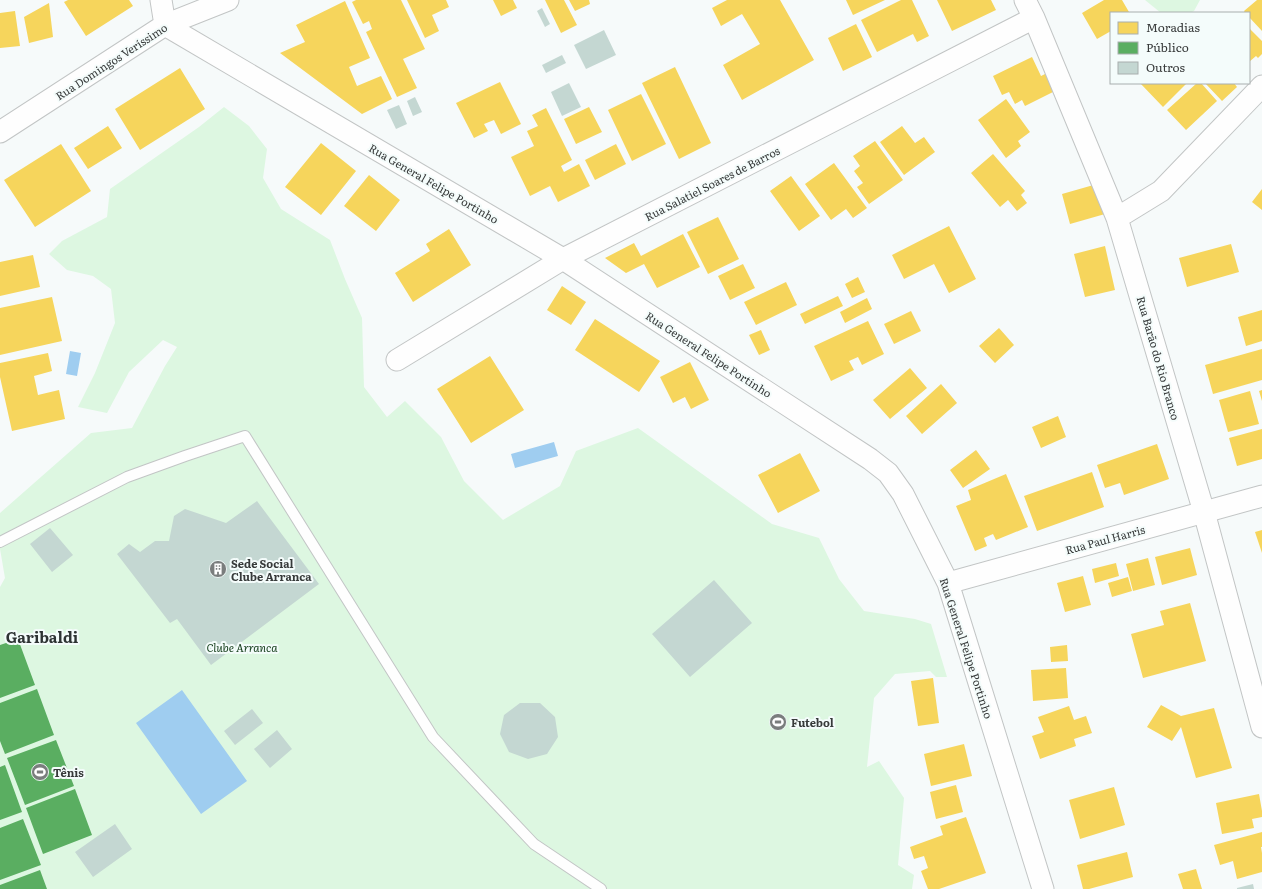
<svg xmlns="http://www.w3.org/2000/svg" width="1262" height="889" font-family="Literata,serif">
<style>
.green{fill:#ddf7e1}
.water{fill:#9fcdf0}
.homes{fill:#f6d55c}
.public{fill:#5aae61}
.building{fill:#c4d7d2}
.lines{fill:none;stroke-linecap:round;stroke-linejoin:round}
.lane-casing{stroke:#c2c5c5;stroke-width:12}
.street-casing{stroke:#c2c5c5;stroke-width:23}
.lane{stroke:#fefefe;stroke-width:10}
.street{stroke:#fefefe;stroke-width:21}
.labels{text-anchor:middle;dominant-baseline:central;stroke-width:4;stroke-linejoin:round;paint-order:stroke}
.street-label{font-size:11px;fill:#373a3a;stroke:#f4fcfb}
.poi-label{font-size:11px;font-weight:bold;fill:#373a3a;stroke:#f4fcfb;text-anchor:start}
.park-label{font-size:11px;font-style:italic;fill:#123c18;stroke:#f4fcfb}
.district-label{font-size:15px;font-weight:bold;fill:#2d3333;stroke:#f4fcfb}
</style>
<rect width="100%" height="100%" fill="#f6fafa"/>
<path class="green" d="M1145 0H1200L1194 11 1190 13H1161Z
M224 107 249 126 267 149 263 178 281 209 330 240 345 279 362 318 364 387 387 417 405 401 441 437 464 481 503 520 560 486 576 451 638 428 772 524 819 538 839 579 864 611 915 619 931 624 947 677H936L930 671 895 674 874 698 867 767 879 761 904 798 898 865 914 875 912 889H0V587L5 578 0 549V513L91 433 132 428 165 366 177 347 163 340 129 372 107 413 78 407 95 373 115 323 111 289 93 276 67 270 49 254 62 241 107 217 110 189 199 127Z"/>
<path class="water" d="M70 351 81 353 77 376 66 374Z
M554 442 558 456 515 468 511 454Z
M182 690 247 781 201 814 136 723Z"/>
<path class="homes" d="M68 0H129L133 6 86 36 64 2Z
M356 0H401L425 49 403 59 417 88 397 97 366 32 372 29 369 21 363 24 352 2Z
M407 0H446L449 7 432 15 439 31 425 38Z
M493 0H513L517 8 501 16Z
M545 0H564L577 25 561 33Z
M569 0H589L590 4 575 11Z
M727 0H780L814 60 742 100 723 65 760 44 742 14 721 26 712 8Z
M846 0H885L853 15Z
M901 0H912L929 36 917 42 913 34 877 52 861 20Z
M937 0H991L996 10 952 31Z
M1104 0H1122L1129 12 1127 13H1111V31L1097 39 1082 13Z
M1257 0H1262V31L1249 17V13H1245L1244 11Z
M345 1 370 58 349 67 357 86 381 76 392 99 362 114 280 53 305 42 296 25Z
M49 3 53 37 29 43 24 17Z
M15 11 20 46 0 48V13Z
M856 24 872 57 843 71 828 38Z
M1249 28 1262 41V54L1258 58 1256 56 1249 62Z
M1032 57 1041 76 1051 71 1059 89 1025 106 1022 100 1015 104 1009 92 1002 95 993 76Z
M675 67 711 143 679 159 642 83Z
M180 68 205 109 140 150 115 109Z
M500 82 521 124 501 134 494 120 484 124 488 131 474 138 456 103Z
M1140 83H1187L1163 107Z
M1197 83H1201L1217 101 1186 130 1167 110Z
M1205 83H1234L1237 87 1222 101Z
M641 94 666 144 632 161 608 110Z
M1006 99 1030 132 1018 141 1021 146 1006 158 978 120Z
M589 107 602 132 576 144 564 119Z
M546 108 572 160 561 166 564 172 579 164 590 186 558 202 550 186 530 196 511 157 534 146 527 131 538 126 532 115Z
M108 126 122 148 88 169 74 148Z
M902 126 915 143 924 137 935 152 904 175 880 142Z
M875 141 903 180 869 204 857 187 863 183 854 171 860 166 853 156Z
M321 143 356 171 321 215 285 187Z
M61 144 91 191 35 227 4 180Z
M616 144 626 164 595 180 585 160Z
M993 154 1025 191 1021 195 1027 203 1017 211 1008 200 1000 207 971 173Z
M834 163 867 208 853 218 846 209 831 220 805 184Z
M369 175 400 200 376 231 344 206Z
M791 176 820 216 799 231 770 191Z
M1097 184 1105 214 1070 224 1062 194Z
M1262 189V210L1252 202Z
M718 217 739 259 708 274 687 232Z
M949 226 976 279 949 293 934 264 904 279 892 255Z
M449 229 471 265 413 302 395 273 430 251 426 244Z
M683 234 700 267 657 288 644 264 626 273 605 258 634 243 641 256Z
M1231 244 1239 272 1187 287 1179 258Z
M1105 246 1115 290 1085 297 1074 254Z
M33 255 40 287 0 296V262Z
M743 264 755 288 730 300 718 276Z
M858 277 865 292 852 298 845 284Z
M786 282 797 305 756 325 744 302Z
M562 286 586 302 571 325 547 310Z
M838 296 843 306 805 324 800 314Z
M52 297 62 341 0 355V308Z
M867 298 872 309 845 323 840 312Z
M1262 310V341L1246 346 1238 317Z
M911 311 921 331 894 344 884 324Z
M595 319 660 361 639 392 575 350Z
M868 321 884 354 862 365 858 357 849 361 854 370 831 381 814 346Z
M999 328 1014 345 995 363 979 346Z
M761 330 770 350 759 355 749 335Z
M1262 349V380L1213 394 1205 365Z
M48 353 52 371 34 376 38 395 59 390 65 419 12 431 0 377V363Z
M490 356 524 410 471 443 437 389Z
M690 362 709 400 691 409 685 397 673 403 660 377Z
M910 368 927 388 890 419 873 400Z
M941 384 957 403 922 434 906 416Z
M1262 390V401L1259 391Z
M1250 391 1259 424 1228 432 1219 400Z
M1058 416 1066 437 1041 448 1032 427Z
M1262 429V459L1237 466 1229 438Z
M1157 444 1169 479 1124 495 1120 483 1105 488 1097 465Z
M976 450 990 469 963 488 950 470Z
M800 453 820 491 778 513 758 475Z
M1092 472 1104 507 1037 531 1024 496Z
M1006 474 1028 527 996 540 993 534 984 538 987 546 975 551 956 506 971 500 968 490Z
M1262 530V553L1255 532Z
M1190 548 1197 575 1162 585 1155 557Z
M1148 558 1155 585 1133 591 1126 564Z
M1116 563 1119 576 1095 583 1092 569Z
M1083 576 1091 605 1065 612 1057 583Z
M1128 577 1132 591 1112 597 1108 583Z
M1190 603 1206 661 1143 678 1131 634 1164 625 1160 611Z
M1067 645 1068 661 1051 662 1050 647Z
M1066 668 1068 698 1033 701 1031 670Z
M933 678 939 723 918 726 911 681Z
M1161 705 1181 716 1214 708 1232 768 1196 778 1181 727 1172 741 1147 727Z
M1069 706 1074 720 1086 716 1092 733 1074 739 1076 746 1040 759 1032 736 1044 732 1038 717Z
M964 744 972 776 931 786 924 754Z
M956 785 963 812 936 819 930 792Z
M1114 787 1125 825 1080 839 1069 800Z
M1259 794 1262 811V817L1252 819 1254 828 1222 834 1216 803Z
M966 817 986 873 939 889H928L921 871 928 868 924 856 914 859 910 847 943 835 940 826Z
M1262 832V847H1261L1262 853V872L1237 879 1233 861 1220 865 1214 845Z
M1127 852 1133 877 1089 889H1083L1077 865Z
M1196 869 1202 889H1183L1178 874Z"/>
<path class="public" d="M18 639 35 685 0 698V645Z
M37 689 54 735 5 754 0 741V703Z
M56 740 74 786 25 805 7 758Z
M5 765 22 812 0 820V767Z
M75 789 92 835 43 854 26 808Z
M23 819 41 865 0 880V828Z
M40 870 47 889H0V885Z"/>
<path class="building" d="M542 8 550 24 545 27 537 11Z
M604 30 616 55 586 69 574 45Z
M562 55 566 63 546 73 542 65Z
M569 83 581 107 562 116 551 92Z
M415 97 422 112 413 116 407 101Z
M399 105 407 124 396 129 387 110Z
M257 501 319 584 211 665 177 619 170 623 117 554 129 544 140 552 155 541H169L174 516 185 509 226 523Z
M50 528 73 555 52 572 30 544Z
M714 580 752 623 690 677 652 634Z
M520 703H540L555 717 558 737 547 754 528 759 509 752 500 734 504 715Z
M252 709 263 723 235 745 224 731Z
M277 730 292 749 270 768 254 749Z
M115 824 132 849 93 877 75 852Z
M1253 884 1254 889H1237V888Z"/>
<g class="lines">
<g class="lane-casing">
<path id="lane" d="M0 542 127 477 185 456 245 436 433 737 534 844 601 889"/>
</g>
<g class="street-casing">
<path id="street" d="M161 0 165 25 563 259 870 459 888 473 903 494 948 583 1043 889
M1025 0 1034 18 1117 218 1204 512 1262 727
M0 132 165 25 228 0
M1117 218 1161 191 1262 86
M397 360 563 259 1034 18
M948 583 1262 496"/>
</g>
<use href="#lane" class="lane"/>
<use href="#street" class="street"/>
</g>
<defs>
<g id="building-disc" transform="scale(0.9)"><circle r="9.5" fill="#7a7d7d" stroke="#f4fcfb"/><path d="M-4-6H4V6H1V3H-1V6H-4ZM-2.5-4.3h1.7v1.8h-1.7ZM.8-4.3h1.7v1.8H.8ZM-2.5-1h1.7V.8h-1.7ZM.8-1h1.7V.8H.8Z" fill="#fff"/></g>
<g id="stadium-disc" transform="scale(0.9)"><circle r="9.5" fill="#7a7d7d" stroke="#f4fcfb"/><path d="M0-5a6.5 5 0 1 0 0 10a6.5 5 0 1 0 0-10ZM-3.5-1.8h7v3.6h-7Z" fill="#fff"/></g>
</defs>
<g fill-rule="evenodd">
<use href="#building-disc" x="218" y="569"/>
<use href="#stadium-disc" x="778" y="722"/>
<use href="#stadium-disc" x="40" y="772"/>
</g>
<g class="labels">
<g class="street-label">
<text transform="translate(111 61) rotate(-33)">Rua Domingos Veríssimo</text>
<text transform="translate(434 183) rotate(30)">Rua General Felipe Portinho</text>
<text transform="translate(712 183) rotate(-27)">Rua Salatiel Soares de Barros</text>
<text transform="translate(709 354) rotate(33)">Rua General Felipe Portinho</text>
<text transform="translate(1159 358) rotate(74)">Rua Barão do Rio Branco</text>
<text transform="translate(1105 539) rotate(-15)">Rua Paul Harris</text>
<text transform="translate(967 648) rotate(72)">Rua General Felipe Portinho</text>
</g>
<g class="poi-label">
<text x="231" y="563">Sede Social<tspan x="231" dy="13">Clube Arranca</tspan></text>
<text x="791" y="722">Futebol</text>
<text x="53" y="772">Tênis</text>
</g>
<g class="park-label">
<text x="242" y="647">Clube Arranca</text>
</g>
<g class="district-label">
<text x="42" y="636">Garibaldi</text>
</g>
</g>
<rect x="1110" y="12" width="140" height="72" fill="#f4fcfb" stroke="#a8aeae"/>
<rect x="1118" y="22" width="20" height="12" fill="#f6d55c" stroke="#a8aeae"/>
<text x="1146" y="32" font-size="12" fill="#373a3a">Moradias</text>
<rect x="1118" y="42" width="20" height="12" fill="#5aae61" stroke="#a8aeae"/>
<text x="1146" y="52" font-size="12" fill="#373a3a">Público</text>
<rect x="1118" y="62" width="20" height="12" fill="#c4d7d2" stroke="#a8aeae"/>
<text x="1146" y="72" font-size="12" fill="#373a3a">Outros</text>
</svg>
